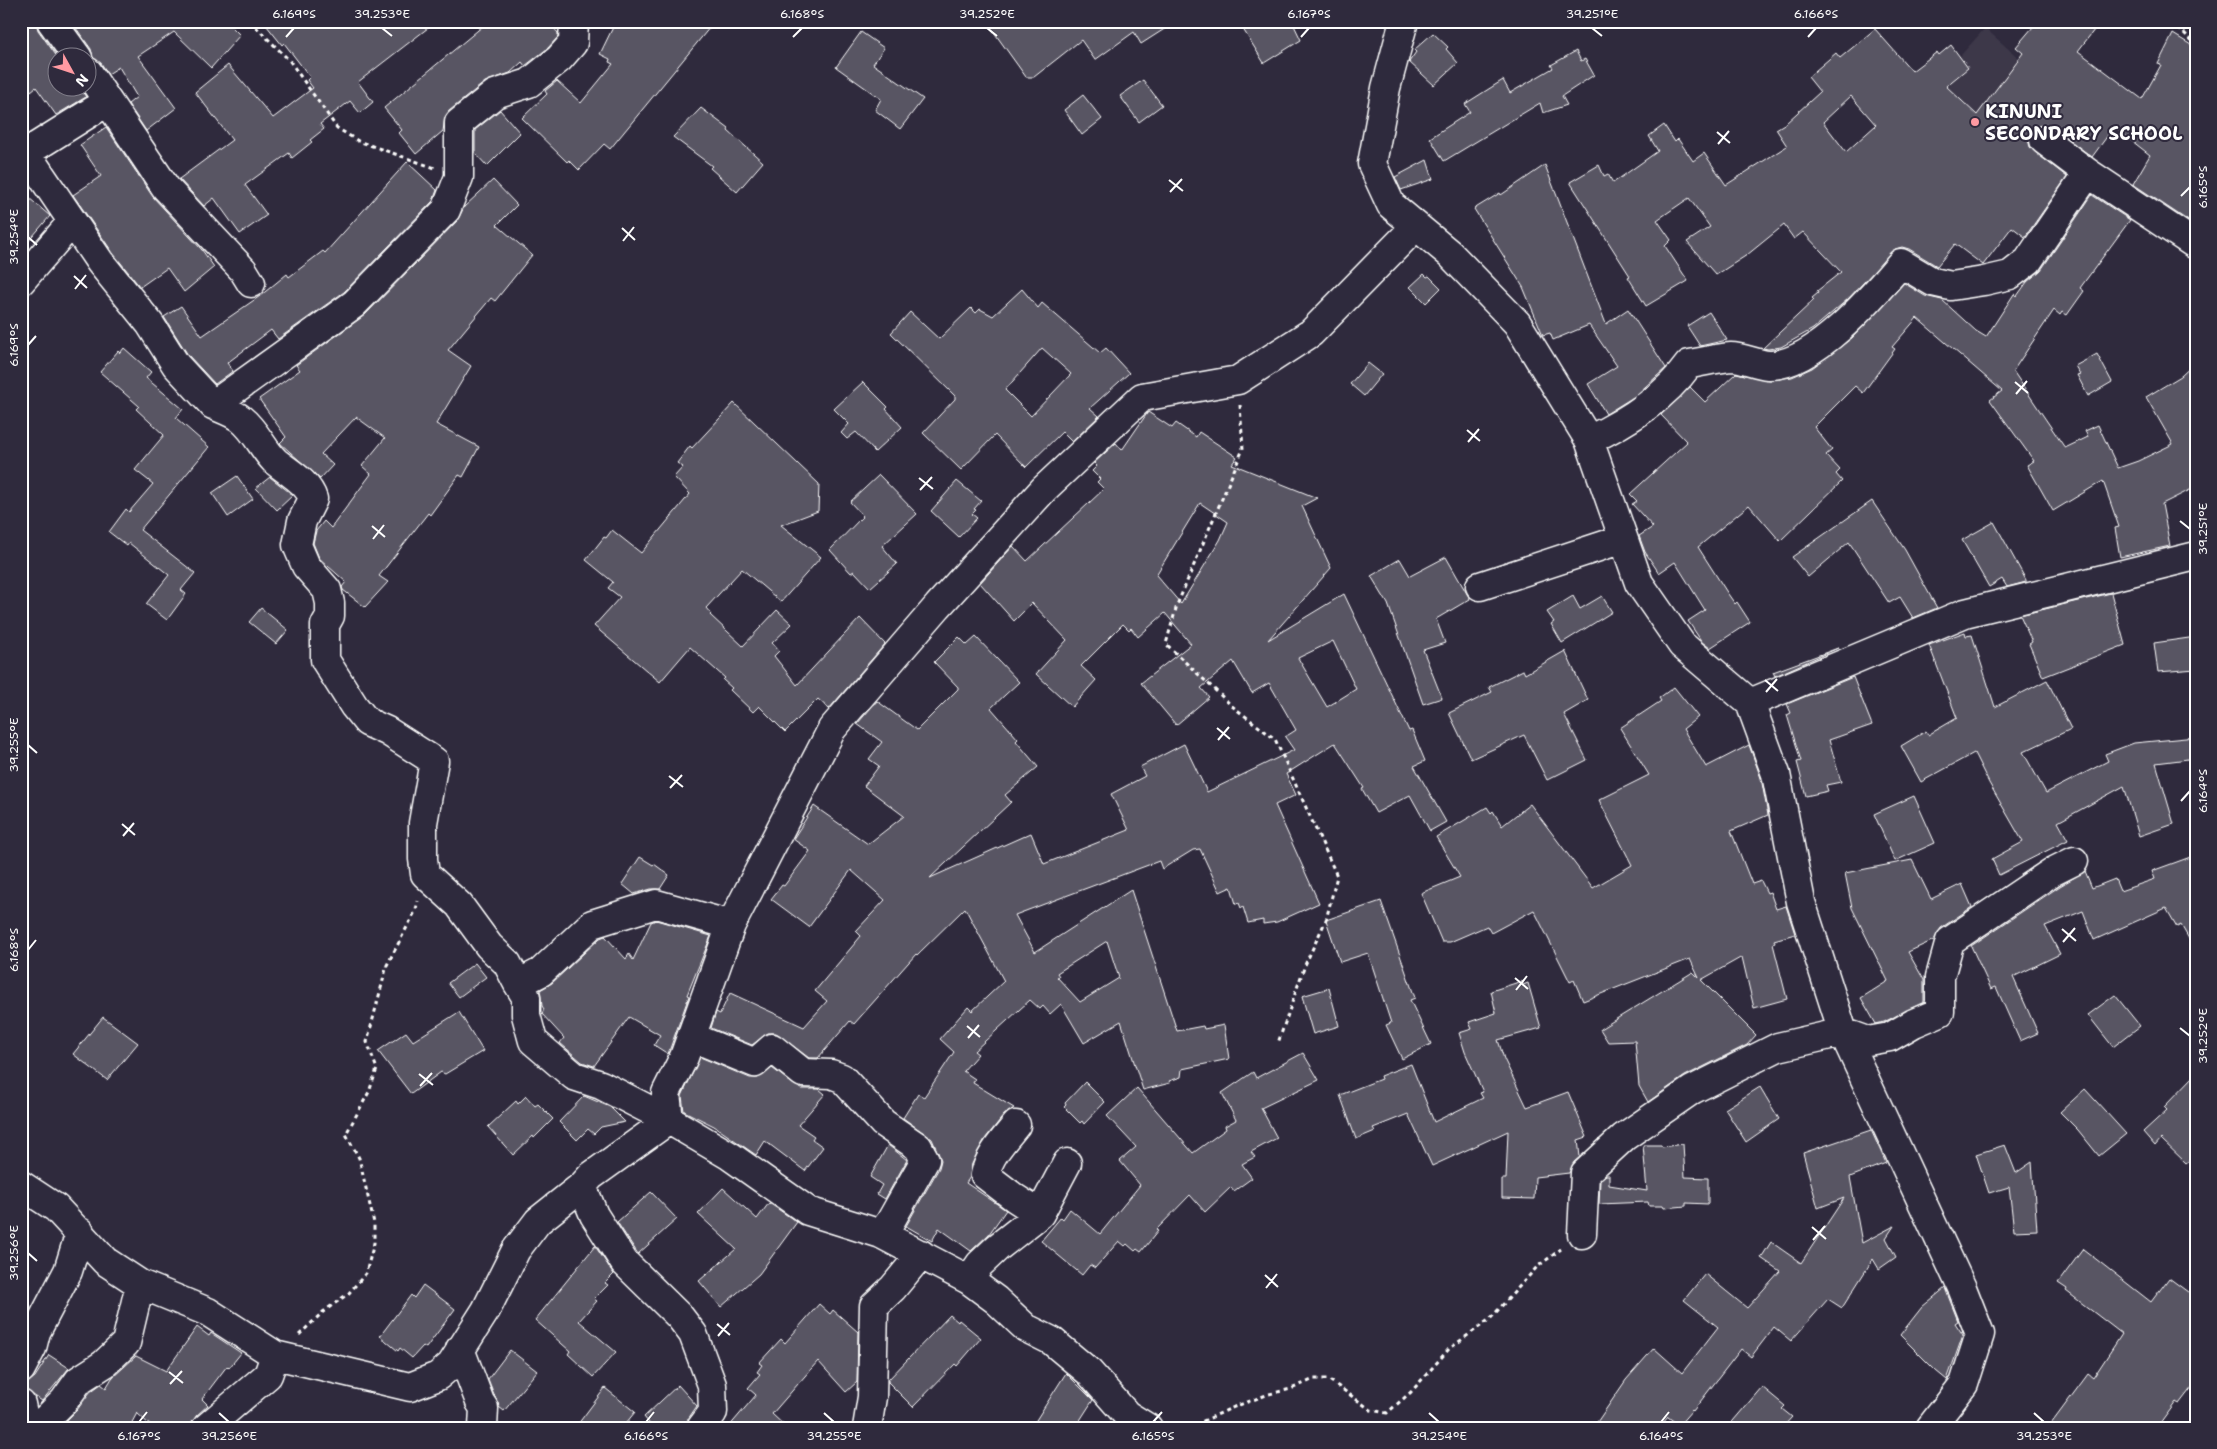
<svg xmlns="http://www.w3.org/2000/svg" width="2217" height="1449" font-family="'Shantell Sans',sans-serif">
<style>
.built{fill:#3c3749}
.building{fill:#595564;stroke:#fff;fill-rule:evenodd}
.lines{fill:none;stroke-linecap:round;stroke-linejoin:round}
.minor-casing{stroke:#fff;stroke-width:31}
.path{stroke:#fff;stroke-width:3;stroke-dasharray:4 4;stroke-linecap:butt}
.minor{stroke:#2f2a3d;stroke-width:28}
.ticks{fill:none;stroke:#fff;stroke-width:2}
.poi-dot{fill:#ff9aa2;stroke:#2f2a3d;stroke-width:2}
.labels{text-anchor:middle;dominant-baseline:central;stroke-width:4;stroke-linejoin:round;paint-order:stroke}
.poi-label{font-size:19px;font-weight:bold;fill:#fff;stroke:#2f2a3d;text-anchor:start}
.neatline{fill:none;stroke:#fff;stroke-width:2}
.ticks-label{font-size:12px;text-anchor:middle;fill:#fff}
</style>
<rect width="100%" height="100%" fill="#2f2a3d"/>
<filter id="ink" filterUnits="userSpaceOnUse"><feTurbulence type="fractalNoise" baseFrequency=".02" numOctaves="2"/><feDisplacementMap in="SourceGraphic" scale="10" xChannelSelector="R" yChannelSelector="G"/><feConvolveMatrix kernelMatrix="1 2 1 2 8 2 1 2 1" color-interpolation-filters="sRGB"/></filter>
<g filter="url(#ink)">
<path class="built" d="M1985 28 2068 102 1966 217 1883 143Z"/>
<path class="building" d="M21 21H36L38 30 58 58V88H80L86 97 56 115 36 87 31 91 21 77Z
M71 21H226L240 35 211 68 174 32 138 56 176 108 146 131 128 104 137 97 119 67 108 74 101 63 93 58 91 49Z
M263 21H437L358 82 373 102 360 113 350 101 320 124 324 129 310 140 312 142 292 158 289 153 245 185 267 215 240 234 214 198 204 206 179 179 232 140 195 92 228 65 273 118 313 88 307 80 310 77 284 43 282 45Z
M489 21H548L558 33V37L548 48 525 66 522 62 510 73 485 82 449 111 445 117 443 131 416 154 399 133 402 130 384 108Z
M616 21H715L610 149 604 144 579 170 569 160 567 162 522 118 547 94 545 91 557 81 581 103 613 64 609 62 610 59 600 54Z
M986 21H1177L1141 44 1134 32 1095 60 1081 40 1034 77H1026Z
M1238 21H1292L1301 40 1264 63Z
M2038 21H2101L2078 51 2142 99 2161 65 2158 64 2173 34 2196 48V226L2133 184 2150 155 2114 127 2092 157 2053 128 2046 125 2038 126 2031 131 2028 139 2030 147 2035 152 2067 177 2025 237 2012 227 1983 265 1955 244 1937 266 1909 249 1902 247 1895 249 1848 299 1813 329 1781 347 1768 349 1763 348 1814 300 1812 298 1818 293 1817 291 1841 272 1803 232 1794 239 1784 225 1747 255 1716 275 1687 242 1710 227 1689 198 1657 220 1671 240 1665 246 1688 281 1646 306 1628 277 1630 276 1570 182 1599 165 1604 176 1608 174 1613 183 1658 151 1649 136 1664 125 1675 142 1678 139 1693 161 1704 153 1726 185 1787 146 1776 129 1786 123 1820 92 1808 77 1836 53 1840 58 1875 29 1912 71 1937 52 1939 55 1951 45 1968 68 1946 86 1977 115 2023 53 2016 47ZM1851 96 1876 125 1846 152 1823 122Z
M861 32 884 48 873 64 923 99 900 129 875 110 881 99 836 67Z
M1433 33 1448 47 1446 49 1458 63 1434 85 1409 62 1416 52 1414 50Z
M1576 51 1581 61 1585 59 1594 75 1562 96 1567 105 1543 113 1540 103 1444 161 1430 138 1470 112 1465 104 1503 80 1510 93 1553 68 1551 65Z
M1143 80 1162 105 1139 122 1120 96Z
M1083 95 1102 119 1082 135 1064 110Z
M701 108 729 129 728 131 763 162 737 192 710 168 712 166 673 137Z
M500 110 520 133 487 166 475 153V130Z
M106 127 153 197 202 250 214 267 184 292 167 268 140 287 113 253 73 195 101 176 80 145Z
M1427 160 1433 179 1401 190 1395 177Z
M407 162 437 190 433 201 344 292 278 339 271 330 227 363 233 371 215 384 188 355 164 317 181 306 202 336 260 296 287 274 289 277 323 251 325 253Z
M1545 165 1606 324 1628 309 1666 368 1635 396 1606 414 1588 384 1617 366 1589 325 1553 340 1550 333 1543 335 1523 287 1474 209 1500 193 1501 195Z
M493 180 517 205 497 225 532 255 495 301 491 298 448 350 471 366 436 424 479 447 463 477 459 475 430 515 428 513 379 576 388 582 365 607 343 590 342 587 346 582 319 558 313 543 316 531 324 521 331 528 371 474 362 466 385 438 356 417 321 454 333 465 320 479 280 443 286 437 259 399 300 370 296 365 365 315 457 221 464 207Z
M21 191 50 216 21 250Z
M2092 195 2130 220 2080 288 2084 291 2067 315 2062 312 2060 315 2054 310 2013 371 2065 448 2088 437 2085 431 2098 425 2118 468 2138 461 2173 444 2146 397 2181 376 2196 362V399L2190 401 2196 412V487L2162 504 2170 546 2120 557 2115 528 2119 527 2103 481 2053 511 2027 465 2034 461 1990 400 2002 391 1917 318 1892 347 1895 349 1863 393 1855 386 1814 427 1832 450 1826 455 1840 470 1836 474 1842 481 1780 541 1749 505 1698 547 1728 594 1735 604 1737 602 1750 622 1710 648 1702 642 1688 621 1705 610 1675 562 1659 573 1645 552 1639 536 1653 527 1632 504 1637 501 1630 494 1687 442 1661 415 1690 387 1705 402 1736 373 1770 380 1792 377 1812 368 1852 338 1904 283 1925 296 1942 300 1976 331 1986 337 2014 294 2017 296 2027 282 2041 270Z
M1424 274 1427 277 1429 276 1441 288 1426 303 1410 287Z
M1022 289 1038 308 1042 303 1100 353 1106 348 1129 373 1090 408 1099 416 1072 442 1062 432 1026 467 995 435 961 470 923 433 955 399V396L891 333 910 312 939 339 971 308 976 313 980 309 993 316ZM1042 348 1071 374 1031 416 1005 390Z
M1709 312 1727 340 1700 346 1687 326Z
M124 348 151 372 146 378 183 409 176 418 209 447 140 530 195 573 181 590 186 594 167 620 146 604 169 575 129 543 127 546 109 532 126 509 129 512 153 484 135 470 164 435 136 409 139 406 100 372 118 351 120 353Z
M2097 354 2112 382 2088 396 2077 375 2080 374 2075 366Z
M1368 363 1382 374 1364 396 1350 384Z
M863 382 888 407 886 409 902 427 875 452 856 432 847 439 841 433 849 424 834 409Z
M734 403 819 484 818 511 781 525 821 557 781 602 742 569 706 608 711 614 710 615 743 646 777 610 792 624 772 643 779 651 774 656 797 685 860 618 885 644 829 709 818 699 785 732 759 706 753 712 730 690 732 688 723 680 725 678 690 647 660 682 594 626 620 597 608 588 613 582 586 560 604 537 606 538 612 530 641 553 690 494 674 477 683 467 677 463 690 446 692 448Z
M1148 412 1172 428 1176 423 1196 437 1199 432 1237 457 1232 464 1317 498 1302 506 1331 568 1268 640 1344 594 1409 731 1412 730 1425 761 1414 766 1446 822 1430 831 1410 795 1376 813 1362 789 1364 788 1335 743 1286 774 1296 795 1275 805 1319 903 1277 922 1263 924V920L1248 923 1243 907 1241 908 1239 903 1236 904 1231 887 1220 892 1200 849 1193 850 1162 869 1159 861 1015 915 1035 952 1131 890 1177 1031 1203 1026 1204 1029 1224 1025 1229 1059 1182 1069 1181 1077 1169 1081 1170 1083 1143 1090 1121 1021 1084 1043 1061 1004 1050 1014 1043 1006 1040 1009 1030 1000 974 1051 978 1054 963 1071 975 1079 973 1083 1014 1108 1004 1115 985 1139 972 1164 970 1177 966 1183 1006 1210 989 1234 971 1251 939 1228 932 1241 906 1226 939 1168 941 1160 932 1139 903 1118 918 1094 924 1097 954 1052 940 1039 968 1007 972 1011 1004 981 965 908 917 955 916 954 854 1024 850 1021 818 1058H809L776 1033H768L752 1045 711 1028 716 1012 720 1014 730 993 804 1027 827 1001 815 991 861 936 856 931 885 900 851 870 809 927 771 899 782 885 784 886 810 851 793 839 814 806 868 844 904 816 864 786 879 766 869 759 882 742 857 724 877 701 917 730 958 689V687L934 662 959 637 967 645 976 637 1019 682 991 708 1018 739 1016 741 1038 767 1005 795 1011 802 930 878 1031 833 1044 864 1129 830 1111 794 1145 776 1140 767 1184 744 1207 792 1294 750 1285 737 1296 730 1269 683 1252 693 1233 661 1201 688 1209 697 1176 725 1141 683 1191 644 1165 613 1138 637 1131 628 1129 630 1123 624 1081 666 1096 680 1072 707 1036 674 1067 640 1032 603 1014 621 980 583 1013 546 1027 561 1104 489 1097 482 1100 479 1092 471 1097 466 1094 463 1116 443 1122 450ZM1200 503 1228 522 1220 540 1181 604 1156 575ZM1333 641 1356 689 1327 707 1298 658ZM1107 941 1119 978 1080 1002 1057 977 1059 976 1057 973Z
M879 475 917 514 882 546 897 564 870 588 854 571 851 573 830 550 863 516 850 502Z
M237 476 253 499 228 517 212 493Z
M270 477 293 495 277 510 256 488Z
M957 481 981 501 974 509 976 510 972 514 977 518 959 537 931 511Z
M1872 501 1905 550 1937 608 1913 618 1900 597 1889 603 1849 542 1808 577 1792 557Z
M1994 522 2026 580V582L2007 587 2002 579 1989 587 1962 540Z
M1446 557 1470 599 1436 619 1445 643 1423 650 1442 698 1423 704 1388 604 1371 576 1400 559 1410 576Z
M2111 593 2125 645 2043 677 2029 644 2032 642 2020 615Z
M1573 596 1580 609 1602 596 1612 612 1562 643 1551 624 1554 622 1547 612Z
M261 608 288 630 276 644 249 622Z
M1965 632 1966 636 1972 635 1995 707 2047 680 2071 729 2023 752 2046 793 2108 761 2105 754 2134 743 2196 737V758L2156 763 2174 824 2139 836 2124 786 2058 822 2068 840 1999 875 1992 859 2023 842 1989 783 1974 753 1921 782 1901 746 1926 731 1928 735 1957 718 1929 645Z
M2196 637V669L2158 672 2154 643Z
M1838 648 1775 676 1773 672Z
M1565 651 1588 700 1564 714 1587 760 1547 780 1524 735 1471 759 1449 713 1492 692 1489 687 1523 670 1525 674Z
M1853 677 1872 725 1829 740 1841 782 1826 785 1828 791 1806 796 1797 762 1801 761 1787 715 1791 713 1787 704Z
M1674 687 1698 717 1683 729 1706 767 1749 745 1761 778 1768 815 1731 831 1752 884 1761 881 1767 893 1770 892 1776 909 1786 906 1795 934 1774 940 1775 943 1773 944 1787 999 1754 1008 1742 957 1701 980 1756 1035 1747 1045 1685 1076 1648 1102 1639 1086 1635 1041 1608 1042 1600 1029 1693 972 1699 978 1690 959 1583 1001 1574 980 1570 982 1534 910 1491 933 1487 926 1450 942H1442L1421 893 1460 877 1436 837 1487 807 1491 813 1493 811 1502 826 1530 804 1593 888 1632 865 1599 800 1649 775 1620 728 1661 701 1659 698Z
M1914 796 1935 843 1895 861 1874 814Z
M2196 855V951L2181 925 2177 927 2166 908 2094 940 2083 911 2045 926 2060 954 2013 977 2038 1033 2020 1041 1996 987 1991 989 1971 946 2060 886 2085 871 2092 888 2115 879 2120 891 2155 879 2152 871Z
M640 857 653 865 654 864 669 875 660 889H651L634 894 622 884Z
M1912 860 1931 899 1962 884 1972 907 1941 928 1934 940 1908 952 1924 980V1002L1884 1022 1876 1024 1861 998 1888 981 1852 908 1845 873Z
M1381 901 1415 998 1410 1000 1431 1044 1402 1059 1386 1025 1391 1023 1368 953 1340 962 1326 920Z
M656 920 711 936 687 995 689 996 668 1054 654 1045 660 1035 629 1017 594 1066 582 1062 560 1043 564 1038 542 1014 544 1009 542 1006 540 990 552 983 600 938 605 936 626 959 629 954 633 960 651 922Z
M475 963 486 977 459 997 448 983Z
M1522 981 1523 985 1528 983 1541 1028 1498 1040 1504 1059 1527 1107 1568 1092 1587 1137 1578 1140 1580 1157 1574 1162 1569 1173 1535 1177 1534 1199 1502 1198V1179H1506L1508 1131 1432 1166 1408 1114 1373 1128 1375 1131 1356 1139 1340 1095 1381 1079 1380 1076 1411 1064 1434 1122 1483 1098 1480 1093 1483 1092 1465 1052 1459 1033 1472 1029 1469 1022 1496 1013 1491 991Z
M1329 988 1339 1026 1313 1034 1302 996Z
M2115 995 2140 1026 2113 1047 2088 1015Z
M459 1012 483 1051 445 1074 441 1072 411 1094 378 1051 406 1032 413 1041Z
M103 1017 138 1043 107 1080 73 1054Z
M1303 1053 1319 1080 1261 1108 1277 1138 1251 1152 1255 1157 1242 1164 1252 1178 1234 1191 1231 1187 1205 1212 1190 1195 1156 1230 1158 1231 1141 1252 1137 1249 1135 1251 1127 1244 1125 1246 1119 1241 1095 1268 1090 1265 1082 1275 1041 1241 1061 1217 1063 1219 1070 1209 1100 1234 1140 1185 1120 1161 1136 1147 1107 1116 1137 1088 1193 1153 1226 1129 1225 1126 1236 1120 1222 1093 1253 1072 1256 1078Z
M700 1057 750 1078H758L772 1068 794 1085 802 1089H819L825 1094 798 1125 814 1136 812 1139 823 1147 805 1171 765 1141 756 1155 714 1126 684 1111 682 1096Z
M2196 1074V1155L2186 1163 2161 1139 2155 1146 2143 1132 2167 1110 2164 1107Z
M1085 1082 1105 1102 1084 1124 1082 1121 1080 1123 1064 1107 1066 1105 1065 1103Z
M1760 1087 1779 1119 1746 1142 1725 1109Z
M2085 1089 2126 1134 2099 1156 2078 1130 2060 1112Z
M526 1096 535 1106 538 1104 553 1119 534 1138 533 1136 513 1155 488 1127 516 1101 518 1104Z
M584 1096 610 1107 625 1122 601 1127 594 1134 588 1129 577 1140 559 1122Z
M1871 1130 1886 1163 1850 1177 1862 1243 1894 1226 1886 1238 1896 1257 1879 1269 1873 1259 1842 1308 1828 1299 1791 1341 1774 1327 1751 1357 1741 1349 1693 1411 1692 1410 1679 1425 1668 1417 1659 1428H1593L1626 1380 1654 1348 1682 1373 1718 1327 1684 1300 1705 1274 1747 1308 1780 1271 1761 1258 1771 1242 1801 1263 1844 1198 1818 1208 1803 1153Z
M1683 1144 1685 1177 1708 1178V1204L1686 1203V1206L1664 1208 1663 1206H1649L1648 1202 1599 1204 1600 1180 1606 1175H1609V1185L1647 1191 1643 1145H1661L1662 1147Z
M888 1145 907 1160 885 1199 877 1194 882 1185 870 1177Z
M2005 1145 2016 1173 2032 1162 2037 1230 2014 1231 2009 1187 1989 1193 1976 1154Z
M723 1188 757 1219 769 1203 797 1222 759 1274 721 1307 699 1281 736 1249 698 1214Z
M651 1192 677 1219 638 1254 617 1222Z
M595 1246 614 1274 605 1283 608 1285 594 1299 597 1301 579 1321 616 1352 593 1377 568 1354 570 1351 535 1320Z
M2083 1249 2151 1302 2169 1278 2196 1298V1382L2179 1404 2176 1402 2157 1428H2048L2088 1374 2093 1378 2122 1334 2066 1291 2067 1289 2058 1283Z
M423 1285 455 1309 426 1348 423 1346 412 1358 400 1348 398 1351 380 1336 411 1295 414 1298Z
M1945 1288 1958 1321 1955 1323 1963 1335 1947 1380 1936 1371 1900 1335 1922 1307Z
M819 1304 830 1314 833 1310 858 1332 857 1382 846 1392 818 1361 772 1414 787 1428H728L756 1395 748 1388 760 1374 757 1372 762 1365 759 1363 781 1339 785 1343Z
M950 1315 958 1322 959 1320 981 1338 957 1366 955 1364 913 1407 888 1382V1380Z
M197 1327 209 1336 211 1333 241 1353 229 1368 227 1366 202 1399 208 1405 196 1416 191 1428H153L137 1413 129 1428H59L77 1410 90 1392 101 1384 106 1388 112 1378 136 1356 166 1371Z
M510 1350 537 1371 504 1411 499 1407 488 1379Z
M49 1355 69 1368 42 1401 21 1387 35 1377Z
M1066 1373 1093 1400 1075 1428H1031Z
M678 1385 697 1406 688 1419 686 1428H653L644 1417Z
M1762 1387 1785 1406 1782 1409 1792 1417 1782 1428H1727Z
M605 1388 635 1412 622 1428H575Z"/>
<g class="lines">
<g class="minor-casing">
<path id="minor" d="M51 21 78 58
M1404 21 1386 88 1372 164 1391 205 1450 254 1517 323 1589 440 1639 583 1682 645 1750 703 1776 774 1801 902 1843 1032 1962 1288 1980 1334 1964 1384 1930 1428
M88 72 166 188 243 270 251 283
M2044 140 2088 173 2196 245
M26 153 100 262 150 324 176 365 213 405 354 304 446 210 459 177V123L495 94 529 83 559 59 573 43 574 21
M21 156 107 102
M21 281 72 222
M213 405C222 409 234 413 241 419 256 431 262 448 275 461 288 472 308 482 313 499L302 521 297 545 306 566 327 590 330 603V616L325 625V660L354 706 367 722 387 731 434 761 423 823V859L425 874 459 905 489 946 507 963 518 984
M1589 440C1627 422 1664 399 1689 364 1703 362 1717 358 1731 357 1743 357 1756 364 1768 365 1813 367 1874 295 1901 263L1933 282 1951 286 1984 281 2010 275 2028 261 2088 173
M1480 586 1623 539
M1750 703 1965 613 2196 556
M731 925 656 904 592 924 541 972 518 984 526 997V1015L533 1041 574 1076 601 1085 669 1120 730 1156 808 1211 881 1234 969 1280 996 1300 1026 1328 1052 1341 1089 1372 1127 1415 1148 1428
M692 1037 755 1063 772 1048 803 1073 831 1074 842 1078 883 1123 918 1147 925 1160 890 1222 881 1234
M1016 1125C1004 1140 989 1155 985 1175L1015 1198 1040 1214
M21 1185 56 1208 105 1261 140 1284 208 1312 275 1355 410 1387 438 1376 451 1365 486 1310 516 1250 538 1221 582 1186 591 1176 669 1120 666 1093 684 1057 731 925 832 729 938 606 1044 489 1142 397 1238 380 1311 333 1415 227
M582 1186 594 1215 624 1262 680 1317 693 1334 712 1385 713 1412 701 1428
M1582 1234 1585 1173 1624 1137 1692 1090 1778 1047 1843 1032 1868 1041 1890 1037 1914 1023 1940 1012V977L1950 941 2052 872 2074 861
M969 1280 980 1264 998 1247 1040 1214 1067 1163
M460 1349 480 1402 484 1408 483 1428
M21 1369 32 1348 36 1332 68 1271 80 1232
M21 1404 26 1428
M40 1428 45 1420 64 1401 79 1380 104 1364 126 1343 140 1284
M206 1428 268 1375 275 1355
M867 1428 872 1397 874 1306 893 1288 921 1254"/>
</g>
<path class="path" d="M250 21 289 60 337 128 358 141 435 168
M2176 21 2175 25 2196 44
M1240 405 1243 449 1177 605 1166 644 1232 706 1275 739 1337 876 1326 920 1305 965 1278 1043
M299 1335 323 1312 349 1293 366 1273 374 1243V1223L359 1158 346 1134 369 1092 377 1069 367 1042 387 965 416 910 418 901
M1188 1428 1234 1407 1269 1394 1291 1389 1314 1379H1328L1371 1410 1387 1413 1411 1392 1449 1349 1490 1319 1537 1267 1561 1249"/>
<use href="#minor" class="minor"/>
</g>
</g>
<path class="ticks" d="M382 28 392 36M987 28 997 36M1592 28 1602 36M286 37 294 28M793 37 802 28M1301 37 1309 28M1808 37 1816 28M1717 132 1730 143M1718 144 1729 131M1169 180 1183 191M1170 192 1182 179M2181 196 2190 187M622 228 635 240M28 237 37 245M623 241 634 227M74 276 87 288M75 289 86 275M28 345 36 336M2015 382 2028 393M2016 394 2027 381M1467 430 1480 441M1468 442 1479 429M919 478 933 489M920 490 932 477M2180 521 2190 529M372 526 385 537M373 539 384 525M1765 680 1778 691M1766 692 1777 679M1217 728 1230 739M1218 740 1229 727M28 745 37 753M669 776 683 787M670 788 682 775M2181 801 2190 791M122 824 135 835M123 836 134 823M2062 929 2076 941M2063 942 2075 928M28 950 36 940M1515 978 1528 989M1516 990 1527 976M967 1026 980 1037M2180 1028 2190 1036M968 1038 979 1025M419 1074 433 1085M420 1086 432 1073M1812 1227 1826 1239M1813 1240 1825 1226M28 1253 37 1261M1265 1275 1278 1287M1266 1288 1277 1274M717 1324 730 1335M718 1336 729 1323M169 1372 183 1383M170 1384 182 1371M219 1413 229 1422M824 1413 834 1422M1429 1413 1439 1422M2034 1413 2044 1422M139 1422 147 1412M646 1422 654 1412M1153 1422 1162 1412M1661 1422 1669 1412"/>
<circle class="poi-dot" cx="1975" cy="122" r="5"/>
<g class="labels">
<g class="poi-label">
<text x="1985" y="111">KINUNI<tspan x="1985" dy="22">SECONDARY SCHOOL</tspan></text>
</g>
</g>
<rect width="2217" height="1449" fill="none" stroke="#2f2a3d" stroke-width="55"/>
<g transform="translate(72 72) rotate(130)"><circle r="24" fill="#2f2a3d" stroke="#827f8b"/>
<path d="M0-4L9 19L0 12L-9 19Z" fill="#ff9aa2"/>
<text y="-8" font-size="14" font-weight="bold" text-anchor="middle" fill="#ffffff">N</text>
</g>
<rect x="28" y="28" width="2162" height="1394" class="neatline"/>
<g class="ticks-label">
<text x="294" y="18">6.169°S</text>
<text x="382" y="18">39.253°E</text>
<text x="802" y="18">6.168°S</text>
<text x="987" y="18">39.252°E</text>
<text x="1309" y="18">6.167°S</text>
<text x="1592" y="18">39.251°E</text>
<text x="1816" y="18">6.166°S</text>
<text transform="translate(2203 187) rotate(-90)" y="4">6.165°S</text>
<text transform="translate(14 237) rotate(-90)" y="4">39.254°E</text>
<text transform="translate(14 345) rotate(-90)" y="4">6.169°S</text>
<text transform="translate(2203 529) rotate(-90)" y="4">39.251°E</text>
<text transform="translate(14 745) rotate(-90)" y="4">39.255°E</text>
<text transform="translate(2203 791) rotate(-90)" y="4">6.164°S</text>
<text transform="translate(14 950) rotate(-90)" y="4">6.168°S</text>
<text transform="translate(2203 1036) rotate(-90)" y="4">39.252°E</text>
<text transform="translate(14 1253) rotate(-90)" y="4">39.256°E</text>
<text x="139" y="1440">6.167°S</text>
<text x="229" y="1440">39.256°E</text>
<text x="646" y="1440">6.166°S</text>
<text x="834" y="1440">39.255°E</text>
<text x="1153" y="1440">6.165°S</text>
<text x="1439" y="1440">39.254°E</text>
<text x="1661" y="1440">6.164°S</text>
<text x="2044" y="1440">39.253°E</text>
</g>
</svg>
